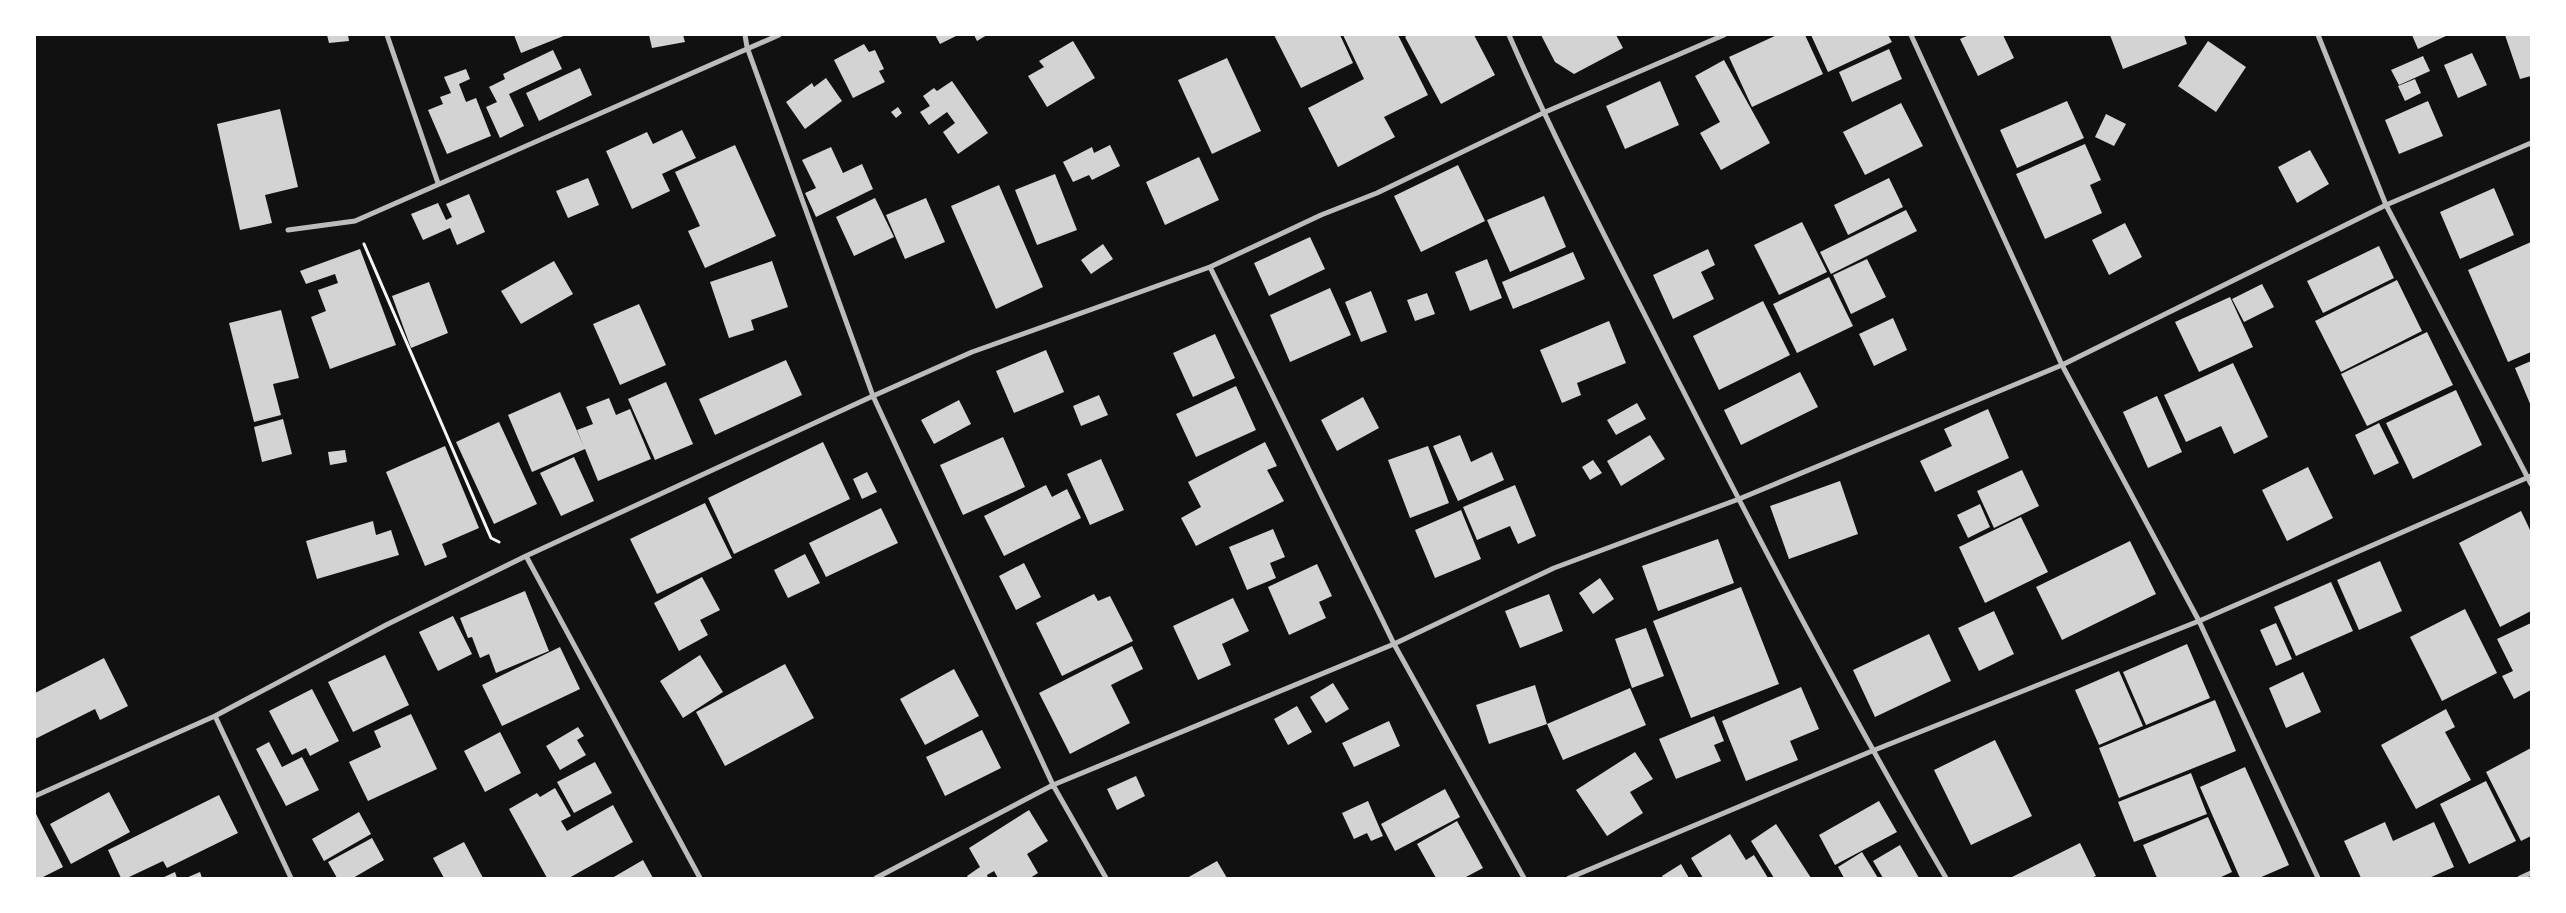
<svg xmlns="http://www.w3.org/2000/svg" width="2566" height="913" font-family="Figtree,sans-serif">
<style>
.building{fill:#d3d3d3}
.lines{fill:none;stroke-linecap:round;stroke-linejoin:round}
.path{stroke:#f5f5f5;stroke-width:3}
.minor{stroke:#bcbcbc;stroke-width:5}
</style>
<rect width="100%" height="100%" fill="#111"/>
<path class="building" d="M327 35H348L349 41 329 43Z
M514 35H566L521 53Z
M649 35H683L685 42 652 48Z
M935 35H958L940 44Z
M974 35H987L977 41Z
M1274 35H1340L1353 63 1301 88Z
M1343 35H1398L1428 95 1384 117 1395 137 1338 167 1308 108 1364 79Z
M1408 35H1474L1495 75 1441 104 1405 37Z
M1541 35H1616L1623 48 1574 74 1555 62Z
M1777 35H1805L1823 74 1752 107 1729 57Z
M1811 35H1888L1892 42 1828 72Z
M1969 35H2003L2014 58 1978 76 1960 39Z
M2110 35H2184L2187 44 2123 69Z
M2412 35H2448L2418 49Z
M2505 35H2531V76L2520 79Z
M1073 41 1095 78 1047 107 1028 76 1044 67 1039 61Z
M2208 41 2246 67 2216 112 2178 86Z
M864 44 869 52 875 50 884 69 879 71 885 82 853 98 834 60Z
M1889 49 1902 79 1852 102 1839 72Z
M553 50 562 69 509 94 524 126 500 138 486 107 497 102 489 87 505 79 503 74Z
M2472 53 2487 85 2458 98 2444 65Z
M2423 56 2430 71 2399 85 2391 70Z
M1227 58 1261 131 1212 154 1178 80Z
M1724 60 1770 143 1721 170 1700 133 1720 122 1695 76Z
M580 68 592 95 539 121 526 93Z
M466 69 470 79 459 84 466 102 476 98 491 136 447 154 428 110 443 104 440 97 451 93 444 77Z
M826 78 842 101 805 129 786 102 812 83 814 87Z
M2415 79 2421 93 2405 101 2398 86Z
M952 81 988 133 958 154 943 132 955 123 947 112 929 125 920 112 930 106 923 96 934 88 937 91Z
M1660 81 1679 125 1625 149 1606 106Z
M2067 101 2084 138 2017 168 2000 130Z
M2428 101 2443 136 2399 154 2385 120Z
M1901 103 1923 146 1865 175 1843 132Z
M898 107 902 113 896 118 891 112Z
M280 109 298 187 265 195 272 223 240 230 217 124Z
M2106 114 2126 124 2114 146 2095 137Z
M682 130 696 158 662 174 670 191 632 209 606 151 647 132 653 144Z
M2085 144 2101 180 2090 185 2102 213 2045 239 2016 174Z
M735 145 776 236 705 268 688 231 700 226 675 172Z
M1110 145 1120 166 1092 180 1089 175 1073 182 1063 162 1092 147 1094 153Z
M831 147 843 173 862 164 873 189 816 217 805 193 816 188 802 160Z
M2310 150 2329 184 2297 203 2278 167Z
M1199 157 1219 200 1165 225 1146 182Z
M1458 165 1485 221 1421 252 1394 196Z
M1055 174 1077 230 1037 245 1015 190Z
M588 178 599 205 568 218 556 191Z
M1889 178 1903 207 1848 235 1834 205Z
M999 185 1043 287 996 309 951 206Z
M2494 188 2514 235 2460 259 2440 212Z
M469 194 485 232 457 245 450 228 423 240 411 214 438 203 446 220 452 217 446 204Z
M1544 196 1566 247 1510 272 1487 220Z
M875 198 894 237 854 256 836 217Z
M926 198 945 242 905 259 886 215Z
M1906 210 1917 231 1831 274 1820 252Z
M1802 222 1827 272 1779 295 1754 245Z
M2125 223 2142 257 2109 275 2092 240Z
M1310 237 1325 269 1269 296 1254 263Z
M2531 242V352L2508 362 2468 270Z
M1103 244 1113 259 1091 274 1081 260Z
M2379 246 2394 278 2323 313 2307 281Z
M360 249 396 345 330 369 311 317 326 311 318 290 338 283 335 274 306 284 300 271Z
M1708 249 1715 265 1701 272 1714 299 1673 319 1653 275Z
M1573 252 1585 279 1513 309 1502 282Z
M1487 259 1502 298 1470 311 1455 272Z
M1867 259 1886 297 1851 314 1833 275Z
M554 261 573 294 521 324 501 291Z
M772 261 788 307 751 320 754 330 729 338 710 282Z
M1829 277 1853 326 1797 353 1773 304Z
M2397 280 2422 331 2341 372 2315 321Z
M429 282 448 333 411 348 392 296Z
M2262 284 2274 307 2244 322 2232 299Z
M1330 288 1351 335 1290 362 1270 315Z
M1371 291 1387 332 1361 342 1345 302Z
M1427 293 1435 314 1415 321 1407 300Z
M2230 297 2253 347 2199 372 2175 322Z
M1763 301 1790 355 1719 390 1693 336Z
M639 304 666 365 620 385 593 324Z
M281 310 299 378 273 384 281 415 254 422 229 323Z
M1893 318 1907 350 1874 366 1859 334Z
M1609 321 1626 363 1577 383 1581 395 1562 403 1540 350Z
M2427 332 2453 385 2367 426 2341 374Z
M1215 334 1235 378 1193 397 1173 353Z
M1046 350 1064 392 1014 413 996 371Z
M786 360 802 395 715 435 699 399Z
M2531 361V406L2515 368Z
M2233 363 2268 437 2234 454 2221 426 2186 442 2164 395Z
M1800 372 1818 407 1741 445 1724 410Z
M666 382 693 444 655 460 628 399Z
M1236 386 1256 430 1196 457 1176 414Z
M2456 390 2482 445 2413 479 2386 423Z
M560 392 584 447 577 430 593 424 586 407 609 398 616 415 630 409 651 459 598 481 585 449 532 472 508 415Z
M1099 395 1108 415 1081 426 1073 406Z
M2157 396 2182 452 2148 468 2123 412Z
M1363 397 1379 428 1337 451 1321 420Z
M959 400 971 424 934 444 921 420Z
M1637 403 1646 419 1616 435 1607 420Z
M1988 409 2009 458 1935 492 1920 461 1952 446 1944 429Z
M283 419 292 454 262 462 254 427Z
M499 422 537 504 494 524 456 442Z
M2379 423 2399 463 2374 475 2355 435Z
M1460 435 1471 462 1492 452 1504 480 1458 501 1433 446Z
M1650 435 1665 459 1621 486 1607 461Z
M1003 437 1025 487 963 515 940 465Z
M823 442 850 499 734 554 708 498Z
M1265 442 1277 466 1267 470 1284 501 1196 546 1181 518 1201 507 1188 482Z
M445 446 479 528 442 544 447 557 425 566 386 472Z
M1428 446 1449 503 1410 518 1388 460Z
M345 450 347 462 330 465 328 452Z
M574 457 594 501 561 516 540 473Z
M1101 459 1124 510 1090 525 1067 474Z
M1593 460 1602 473 1590 480 1582 467Z
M2308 467 2333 518 2287 541 2262 490Z
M2022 470 2039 506 1994 528 1977 491Z
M867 472 877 492 862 499 853 479Z
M1840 481 1858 534 1789 559 1770 506Z
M1046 485 1052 497 1067 489 1081 518 1004 556 984 516Z
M1515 485 1536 536 1518 544 1510 526 1477 540 1463 507Z
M705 503 732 558 657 594 630 539Z
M1980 504 1990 527 1968 538 1957 515Z
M881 508 898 543 826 577 809 543Z
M1461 510 1481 559 1435 578 1415 530Z
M2521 511 2531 532V611L2500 627 2459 543Z
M2021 517 2048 572 1985 603 1959 547Z
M373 521 376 535 391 530 399 555 317 579 306 541Z
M1273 529 1285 557 1270 563 1276 578 1247 590 1229 547Z
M1718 539 1734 583 1658 611 1642 566Z
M2130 541 2156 594 2062 640 2036 587Z
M805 554 820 583 788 598 774 570Z
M2380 561 2402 611 2359 630 2337 580Z
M1024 563 1041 597 1016 610 999 576Z
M1317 564 1332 596 1319 602 1326 618 1289 635 1268 587Z
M702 577 720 610 700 620 708 635 679 651 654 603Z
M1600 578 1614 599 1593 614 1579 593Z
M2331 582 2353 631 2296 656 2274 607Z
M1741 587 1779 684 1691 718 1653 621Z
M525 591 549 651 496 673 489 654 480 658 472 637 468 638 460 618Z
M1094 594 1098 601 1110 596 1133 641 1062 676 1036 623Z
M1549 594 1563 631 1520 648 1505 611Z
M1233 598 1249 631 1222 644 1231 665 1198 680 1173 626Z
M2465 609 2497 673 2442 701 2410 637Z
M1994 611 2014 654 1979 671 1958 628Z
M453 616 472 654 438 671 419 632Z
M2276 623 2292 659 2276 666 2260 630Z
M2531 623V690L2514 699 2502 676 2513 671 2497 639Z
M1646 628 1664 676 1632 688 1615 639Z
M1929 634 1951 681 1875 717 1853 670Z
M2187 644 2210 698 2146 725 2123 672Z
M1132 646 1143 669 1111 685 1130 723 1070 754 1039 693Z
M560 647 580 689 502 726 482 685Z
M385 655 409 705 353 732 328 682Z
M700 655 723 692 683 718 660 681Z
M104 658 128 706 100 720 95 709 35 739V693Z
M785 664 814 718 725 766 696 712Z
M954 669 979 716 925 745 900 699Z
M2119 671 2143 726 2099 745 2075 690Z
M2303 672 2321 712 2286 728 2269 688Z
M1333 683 1349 709 1326 723 1310 697Z
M1535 685 1547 724 1630 688 1646 725 1563 760 1547 724 1489 744 1476 705Z
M1801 687 1819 729 1790 741 1798 760 1746 781 1722 721Z
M312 689 339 741 310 756 306 748 292 755 269 711Z
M2215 700 2236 751 2119 798 2099 748Z
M1297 706 1312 732 1288 745 1274 719Z
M2446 709 2455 727 2445 732 2471 780 2416 809 2381 745Z
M411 714 437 769 368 801 349 762 381 747 374 731Z
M1714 716 1724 741 1714 745 1721 761 1676 779 1659 739Z
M1389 721 1400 746 1354 767 1342 743Z
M578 727 584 736 577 740 586 755 560 770 546 746Z
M982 730 1001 768 945 796 926 757Z
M500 732 521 773 485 792 464 751Z
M1995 740 2032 816 1971 845 1934 770Z
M269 742 282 767 302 757 319 790 286 806 256 749Z
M2531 748V836L2521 841 2486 772Z
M1635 752 1653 779 1630 792 1643 813 1607 836 1576 790Z
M595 762 612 793 574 813 557 782Z
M2245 767 2289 865 2259 878H2240L2200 787Z
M2191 773 2207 814 2134 842 2118 802Z
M1136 776 1145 796 1117 810 1107 789Z
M2486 781 2516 841 2469 864 2440 804Z
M555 788 571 816 561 821 567 831 613 805 633 842 569 878H547L509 809 537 793 540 797Z
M1445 789 1460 817 1395 851 1381 824Z
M109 792 130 832 71 864 50 824Z
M219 795 238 833 167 868 163 861 127 878H121L108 850Z
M1368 801 1383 836 1371 841 1367 833 1354 839 1342 813Z
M1879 801 1897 832 1835 865 1819 835Z
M1029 810 1048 841 1027 854 1038 873 1030 878H998L994 871 987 875 988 878H968L967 876 980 867 969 848Z
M35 812 63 867 41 878H35Z
M359 812 371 834 324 861 312 839Z
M2208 817 2232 872 2219 878H2157L2143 845Z
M1457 821 1483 868 1464 878H1436L1417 844Z
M2385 822 2393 841 2434 822 2454 867 2429 878H2361L2344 841Z
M1776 824 1811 878H1774L1751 841Z
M1730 834 1746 860 1754 855 1768 878H1703L1691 858Z
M372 838 384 860 353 878H337L328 862Z
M464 842 483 878H444L433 858Z
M2080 843 2096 876 2091 878H2010Z
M1900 845 1919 878H1883L1873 861Z
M1862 852 1878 878H1844L1838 867Z
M643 860 653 878H612Z
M1217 861 1227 878H1187Z
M1681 864 1689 878H1663L1662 876Z
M175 872 177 878H162Z
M200 872 202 878H186Z"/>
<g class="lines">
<path class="path" d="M364 244 491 538 499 542"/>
<path class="minor" d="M387 35 438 183
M745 35 747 47 873 396 1053 785 1106 878
M1509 35C1557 146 1614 253 1668 361 1757 536 1847 709 1946 878
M1911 35 2062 365 2199 621 2318 878
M2318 35 2386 205 2531 484
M288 230 355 221 779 35
M1210 267 1394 644 1524 878
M526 556 700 878
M215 716 291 878
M35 796 215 716 386 625 526 556 873 396 972 352 1210 267 1321 215 1377 193 1543 113 1724 35
M876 878 1053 785 1394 644 1554 568 1739 499 2062 365 2386 205 2531 143
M1569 878 1872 751 2199 621 2531 476
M2520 878 2531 873"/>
</g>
<rect width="2566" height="913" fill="none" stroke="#ffffff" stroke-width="72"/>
</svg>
